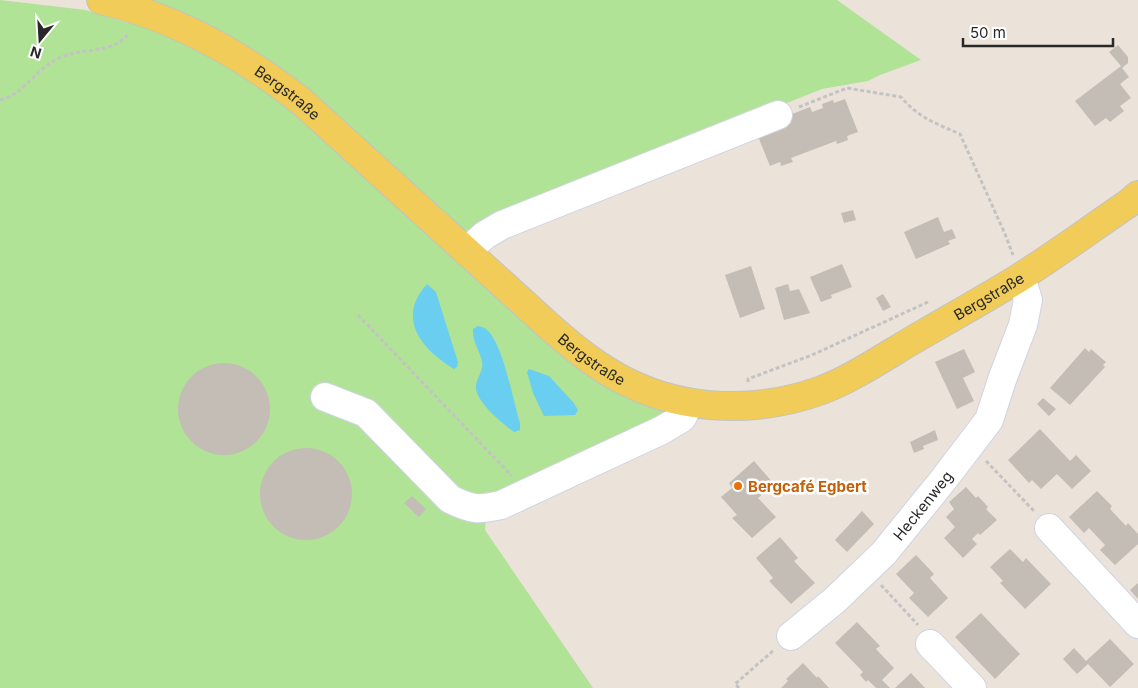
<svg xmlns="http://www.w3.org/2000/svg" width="1138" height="688" font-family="Inter,sans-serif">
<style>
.green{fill:#b0e395}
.water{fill:#6acef0}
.building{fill:#c3bdb6}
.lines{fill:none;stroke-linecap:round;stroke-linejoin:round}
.minor-casing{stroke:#cfd3e2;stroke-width:30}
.major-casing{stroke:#c3c3c3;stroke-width:30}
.path{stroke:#c3c3c3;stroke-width:3;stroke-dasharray:4 2.5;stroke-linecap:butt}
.minor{stroke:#fff;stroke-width:28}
.major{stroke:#f2cc58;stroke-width:28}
.food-dot{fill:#e8710a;stroke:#fff;stroke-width:2}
.labels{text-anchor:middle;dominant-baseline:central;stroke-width:5;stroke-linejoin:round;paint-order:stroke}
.street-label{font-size:15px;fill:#282828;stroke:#fff}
.food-label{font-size:15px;font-weight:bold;fill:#c56008;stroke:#fff;text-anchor:start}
</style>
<rect width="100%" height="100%" fill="#ebe3da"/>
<path class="green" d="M0 0 86 10 128 23 135 18 229 60 667 408 669 415 486 518 485 530 593 688H0Z
M133 0H837L921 60 880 75 868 81 822 89 463 232 235 41 189 15Z"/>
<path class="water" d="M427 284 436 292 458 362 457 367 454 369C421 349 396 318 427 284Z
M478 326C481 327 484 327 486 329 503 342 513 401 520 423V430L514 432C503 424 477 403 476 388 475 380 484 371 482 362 480 350 472 342 473 329Z
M529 369 549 376 573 402 578 410 575 415 544 416 533 393 527 372Z"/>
<path class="building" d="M1118 45 1128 57V63L1122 68 1129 77 1120 84 1131 98 1120 106 1124 111 1110 122 1106 118 1095 126 1075 101 1121 66 1109 52Z
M845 99 858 132 847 136 848 140 837 144 836 141 791 158 793 162 781 166 780 162 770 166 757 134 787 116 810 107 812 112 823 108 822 104 833 100 834 103Z
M853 210 856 220 844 223 841 213Z
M938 217 944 232 952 229 956 238 948 241 950 244 916 259 904 232Z
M842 264 852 287 831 295 832 298 821 302 810 277Z
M751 266 765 309 740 318 725 275Z
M788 284 790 291 799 289 810 313 784 320 775 288Z
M883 294 891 307 883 311 876 298Z
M1085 348 1089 352 1091 349 1106 362 1103 365 1105 367 1070 405 1050 388Z
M964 349 975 372 963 378 974 401 957 409 935 362Z
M178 409a46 46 0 1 1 92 0a46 46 0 1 1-92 0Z
M1043 398 1056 409 1049 416 1037 404Z
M1040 429 1070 461 1076 455 1091 471 1072 489 1057 474 1041 489 1032 480 1029 483 1008 460Z
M935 430 938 440 923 446 924 449 914 453 910 442Z
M260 494a46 46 0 1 1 92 0a46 46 0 1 1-92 0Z
M754 461 774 484 758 498 776 517 752 538 732 518 737 515 721 497 732 488 729 483Z
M966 487 976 498 978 496 988 507 986 509 997 520 980 535 978 533 972 539 977 544 963 558 944 538 955 527 946 517 954 509 949 502Z
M1097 491 1112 506 1110 509 1126 526 1128 523 1138 534V544L1115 565 1100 550 1105 545 1089 528 1084 533 1069 517Z
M412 496 426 509 419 517 404 503Z
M862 511 874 524 847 552 835 540Z
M780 537 798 558 794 561 815 583 791 604 769 581 773 578 756 558Z
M1010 549 1023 562 1026 558 1051 584 1025 609 1000 583 1003 581 990 567Z
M916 555 934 574 930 578 948 598 928 617 909 598 914 593 896 574Z
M1138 583V599L1130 590Z
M981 613 1020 654 995 679 955 637Z
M857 622 880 646 876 649 894 668 882 680 890 688H876L868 680 866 682 860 675 863 672 835 643Z
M1110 639 1134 664 1110 687 1088 664 1077 674 1063 659 1074 648 1086 661Z
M803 663 817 678 818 676 829 688H781L788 681 786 679Z
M911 673 925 688H895Z"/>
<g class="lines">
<g class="minor-casing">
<g id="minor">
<path d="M467 251 485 235 502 225 778 115"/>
<path d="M325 397 366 413 450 499C472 510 478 510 501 505L662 430 682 418 689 403"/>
<path d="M1049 528 1138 624"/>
<path id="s1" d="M791 636 835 600 884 553 944 479 989 420 1003 377 1023 325 1028 300 1021 277"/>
<path d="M930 644 972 688"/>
</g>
</g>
<g class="major-casing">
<g id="major">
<path id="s2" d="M101 0C175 17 241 54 301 101L550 327C574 348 598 368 627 382 687 412 759 413 822 390 858 376 891 352 925 333 956 315 988 297 1019 278 1057 254 1092 228 1129 203L1138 195"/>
</g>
</g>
<path class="path" d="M0 100C6 98 12 96 17 92 31 82 43 65 59 58 81 47 113 55 129 33
M799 107 847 88 901 97C919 118 935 123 960 134L1005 234 1013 255
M358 315 512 476
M748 382V379L812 355 928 302
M986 461 1034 511
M881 585 918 625
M739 688 735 684 774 650"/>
<use href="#minor" class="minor"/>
<use href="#major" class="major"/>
</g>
<circle class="food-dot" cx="738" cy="486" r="5"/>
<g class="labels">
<g class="street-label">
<text stroke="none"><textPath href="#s2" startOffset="210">Bergstraße</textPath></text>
<text stroke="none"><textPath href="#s2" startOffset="1049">Bergstraße</textPath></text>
<text stroke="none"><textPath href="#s2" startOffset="615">Bergstraße</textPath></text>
<text stroke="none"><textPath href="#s1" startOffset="186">Heckenweg</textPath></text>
</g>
<g class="food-label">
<text x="748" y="486">Bergcafé Egbert</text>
</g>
</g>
<g transform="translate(40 40) rotate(198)" stroke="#ffffff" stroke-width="4" paint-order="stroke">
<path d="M0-4L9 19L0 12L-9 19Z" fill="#282828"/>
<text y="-8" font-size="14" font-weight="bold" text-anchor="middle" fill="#282828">N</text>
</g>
<path d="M963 38v8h150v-8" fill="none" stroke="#282828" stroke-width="2.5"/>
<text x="970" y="38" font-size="15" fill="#282828" stroke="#ffffff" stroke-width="4" paint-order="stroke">50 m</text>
</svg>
